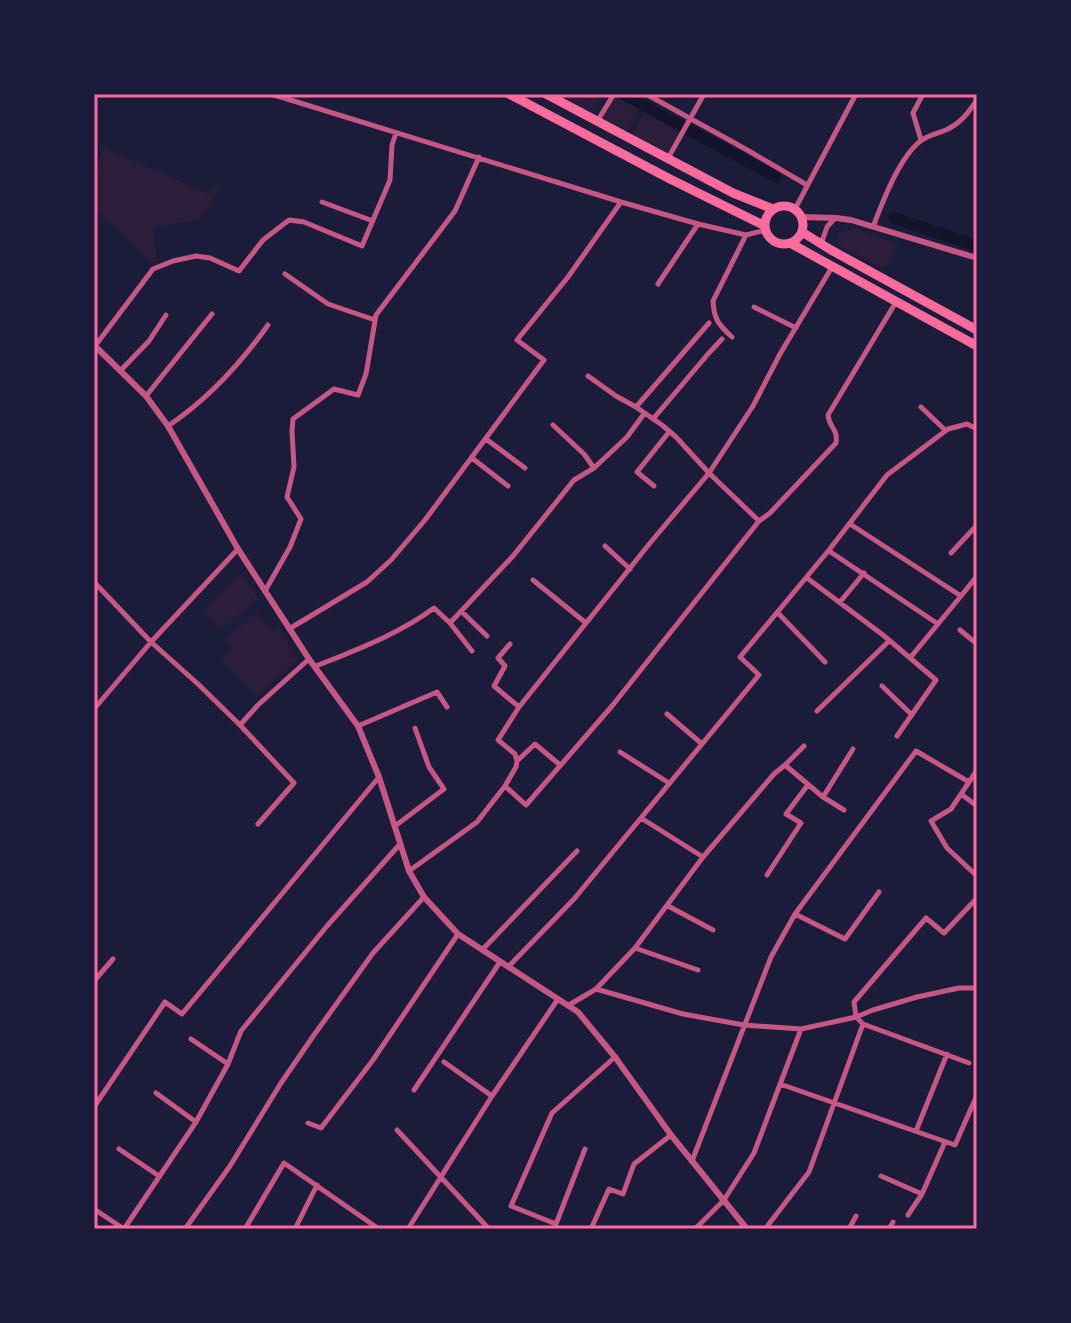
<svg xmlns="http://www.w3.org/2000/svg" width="1071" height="1323" font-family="'PT Sans',sans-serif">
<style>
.green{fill:#2a1e3b}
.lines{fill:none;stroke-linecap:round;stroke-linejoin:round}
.canal{stroke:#12122b;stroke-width:11}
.minor{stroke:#c65784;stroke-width:5}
.tertiary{stroke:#c65784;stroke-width:6}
.trunk{stroke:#ff6b9d;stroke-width:9}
.neatline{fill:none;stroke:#ff6b9d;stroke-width:3}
</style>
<rect width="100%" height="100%" fill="#1b1b3a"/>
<path class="green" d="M557 94H602L592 112Z
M616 96 640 109 626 133 602 119Z
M645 110 680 130 667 154 632 135Z
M103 148 209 194 216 185 221 187 199 220 153 227 157 261 152 262 94 208V179Z
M855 228 898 245 885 269 838 245 836 240 839 232Z
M241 574 258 598 220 631 204 611Z
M256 613 271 630 278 626 298 659 257 697 222 660 232 648 225 639Z"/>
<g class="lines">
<path class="canal" d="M622 94 776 177
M894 218 977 246"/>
<path class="minor" d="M271 94 621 202 698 224 746 235 766 230
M646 94 749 151 807 185
M598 120 614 94
M921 140 913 113 923 94
M667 160 704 94
M322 202 373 221
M795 209 856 94
M873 227C882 203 900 155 922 140 929 135 938 133 946 130 961 123 968 113 977 100
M821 244 827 227 835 218
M285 274 328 304 375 320
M658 284 698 224
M754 307 796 328
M732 337C719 325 714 320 713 301L746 235
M95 346 153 269 173 261 196 256 210 258 239 271 263 240 289 220 304 222 362 246 390 180 392 145 396 133
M121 370 149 341 166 315
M588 376 616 396 636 407
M146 396 212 314
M921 407 945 430
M653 419 708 354 722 339
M553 425 584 454 594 468
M168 426C207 400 241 363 268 325
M486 439 525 468
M472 458 508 486
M654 486 637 472 669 432
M759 521 770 513 836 443C838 428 829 428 828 415L896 302
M850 524 961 596 910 658
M605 546 630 569
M829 551 938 624
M951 553 977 525
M807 578 883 635 936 680 897 736
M533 580 586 623
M94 582 151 642 198 684 240 725
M265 591 290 547 301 519 287 497 294 467 292 431 293 419 334 389 358 395 366 374 376 315 455 211 479 157
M961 596 977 576
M840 602 864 573
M461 611 487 636
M778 613 825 662
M450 623 472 651
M289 629 367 582 391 560 425 520 544 360 517 340 568 277 621 202
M960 630 977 644
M510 644 498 658 505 666 494 686 519 707
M316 666C356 650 399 634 434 608L450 623 513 556 574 480 594 468 627 437 644 414
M882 686 912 715
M94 709 151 642 238 549
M817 711 889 641
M667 714 702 744
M358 726 437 692 447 707
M620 752 669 783
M517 761 535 744 560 765
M785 765 804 746
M977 770 951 809 931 821 947 848 977 876
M505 786 526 805 612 706 759 521 709 473 676 437 662 425 636 407 709 323
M961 794 977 806
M823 797 844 810
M641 818 703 857
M258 824 294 783 240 725 258 705 309 659
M395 826 444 789 429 767 415 728
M409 871 477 822 505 786 516 767 517 761 515 754 498 740 519 707 650 543 709 473 753 406 780 354 832 267
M767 875 801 823 786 814 807 786
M668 906 713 930
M795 914 845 939 879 892
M635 948 698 970
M482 950 577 851
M509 966 574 899 759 675 740 657 829 550 887 475 948 429 967 424 977 429
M94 981 113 959
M596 989 683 1014 744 1025 801 1029 856 1017 873 1010 917 997 959 988H977
M569 1005 596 989 635 948 703 857 774 774 785 765 823 797 853 749
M191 1039 228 1064
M444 1062 492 1096
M969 1063 863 1024 856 1017 854 1002 926 918 944 933 977 898
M780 1084 955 1145 977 1095
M414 1090 500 962
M156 1093 196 1122
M94 1107 165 1002 182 1014 379 777
M308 1123 321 1128 373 1060 458 934
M397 1130 489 1229
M916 1131 947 1054
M119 1149 159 1176
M585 1149 556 1224 511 1206 552 1113 615 1057
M692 1161 771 957 795 914 916 751 969 782
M881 1176 922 1194
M94 1209 124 1229
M908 1215 922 1194 945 1142
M124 1229 196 1122 228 1064 241 1031 327 926 400 844
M185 1229 230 1166 281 1083 314 1035 373 953 424 897
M245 1229 284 1163 379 1229
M295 1229 317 1185
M408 1229 492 1096 558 999
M591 1229 609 1189 623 1194 634 1164 671 1135
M695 1229 724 1200 754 1153 801 1029
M765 1229 809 1172 863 1024
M849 1229 856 1216
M889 1229 893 1222"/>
<path class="tertiary" d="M803 217 836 218 851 220 977 258
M94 345 146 396 168 426 238 549 309 659 358 726 379 777 409 871 424 897 458 934 578 1012 615 1057 671 1135 747 1229"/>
<path class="trunk" d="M509 94 670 179 765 226
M546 94 733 193 773 209
M765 225a19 19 0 1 1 38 0a19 19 0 1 1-38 0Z
M802 232 831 250 977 330
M790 243 977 346"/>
</g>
<rect width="1071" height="1323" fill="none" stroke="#1b1b3a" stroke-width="192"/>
<rect x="96" y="96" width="879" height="1131" class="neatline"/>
</svg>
